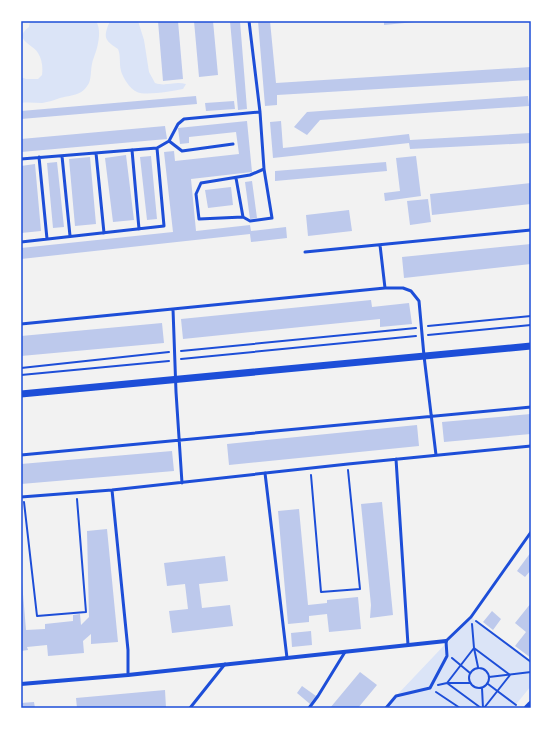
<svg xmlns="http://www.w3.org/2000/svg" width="552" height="729" font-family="Georgia,serif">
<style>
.green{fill:#dbe4f7}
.building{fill:#bdc9ec}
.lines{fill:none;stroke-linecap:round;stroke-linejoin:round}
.path{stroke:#1d4ed8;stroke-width:2}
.service{stroke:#1d4ed8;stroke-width:3}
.minor{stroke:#1d4ed8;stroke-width:4}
.tertiary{stroke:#1d4ed8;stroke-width:7}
.secondary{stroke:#1d4ed8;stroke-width:8}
.neatline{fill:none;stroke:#1d4ed8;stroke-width:1.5}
</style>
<rect width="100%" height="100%" fill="#f2f2f2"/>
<path class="green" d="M30 21H96C102 30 98 47 94 57 90 66 92 76 89 83 82 96 72 95 60 98 54 100 49 102 42 103 35 103 28 102 21 103V77L26 79H38L42 75C43 67 42 59 38 53 33 44 12 40 29 27Z
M110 21H138L144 40 149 72 155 83C166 87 174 81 186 84L183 89C174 91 145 96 137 92 130 89 123 78 121 71 119 63 121 56 118 49 104 40 103 37 110 21Z
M471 617 531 662V686L513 708H386L396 696Z"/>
<path class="building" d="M158 21H178L183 79 163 81Z
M194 21H213L218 75 199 77Z
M230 21H240L247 109 238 110Z
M258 21H270L276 83 531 67V80L277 95V105L265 106Z
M384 21H415V22L384 25Z
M196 96 197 104 21 119V111Z
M528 96 529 106 320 120 307 135 294 127 307 112Z
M234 101 235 109 206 111 205 103Z
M247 121 252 172 191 179 196 231 250 225 251 231 286 227 287 238 251 242 250 234 21 259V248L173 232 164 152 174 151 175 161 239 154 236 132 189 137V143L180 144 178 128Z
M281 121 283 148 409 134 410 140 531 133V143L410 149 409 143 273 158 270 122Z
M165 126 167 139 21 152V139Z
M126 155 134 220 113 222 105 158Z
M151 156 157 219 147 220 140 157Z
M416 156 421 196 385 201 384 193 400 191 396 158Z
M90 157 96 224 75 226 69 159Z
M57 162 64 227 53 228 47 163Z
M386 162 387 171 275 181V171Z
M35 164 41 231 21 233V166Z
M252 181 257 218 250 219 245 182Z
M531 183V204L432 215 430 194Z
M231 187 233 205 208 208 205 190Z
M428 199 431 222 410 225 407 201Z
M349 210 352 231 308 236 306 215Z
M531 244V264L404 278 402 257Z
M371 300 372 307 409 303 412 324 380 327V319L183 339 181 319Z
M162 323 164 343 21 356V336Z
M531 414V434L444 442 442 422Z
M417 425 419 446 229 465 227 444Z
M172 451 174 471 21 484V464Z
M382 502 393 615 370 618 371 605 361 504Z
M299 509 308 605 327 603V600L358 597 361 629 329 632 327 614 309 616V622L288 624 278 511Z
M107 529 118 642 91 644V634L83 641 84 653 48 656 47 645 27 647 28 650 21 651V582H22L26 630 45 629V624L73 621V615L80 614 81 625 89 617 87 531Z
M531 552V570L525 577 517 571Z
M225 556 228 581 199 584 202 608 230 605 233 626 172 633 169 611 188 609 185 584 167 586 164 563Z
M531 603V658L515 646 526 632 515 623Z
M492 611 501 619 493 630 483 622Z
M311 631 312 645 292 647 291 633Z
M360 672 377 685 358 708H330Z
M302 686 316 696 310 704 297 693Z
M165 690 166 708H77L76 698Z
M34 702 35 708H21V703Z"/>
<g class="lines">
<path class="path" d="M428 326 531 316
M428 335 531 325
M181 351 416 328
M181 359 416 336
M21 368 169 352
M21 375 169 361
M311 475 321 592 360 589 348 470
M24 502 37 616 86 612 77 499
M476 621 531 662
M472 624 474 648 478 667
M452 658 470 673
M469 678a10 10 0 1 1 20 0a10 10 0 1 1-20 0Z
M489 677 531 672
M488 684 516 705
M438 685 447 683H470
M482 688 483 708
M436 692 460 708
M481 708 447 683 474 648 510 675 484 708"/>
<path class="service" d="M249 21 260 112 264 169 272 218 250 221 243 217 199 219 196 194 201 183 250 175 264 169
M169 141 182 151 233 144
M132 150 139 229
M96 153 104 233
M62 156 70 236
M39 157 47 239
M21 159 157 148 169 141 178 124 184 119 260 112
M236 178 243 217
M21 242 164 226 157 148
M380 245 385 288
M305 252 531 230
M173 309 176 392 182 483
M21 324 385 288H403L411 291 419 301 424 356 436 455
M21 455 531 407
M396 459 408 645
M265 473 287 658
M112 490 128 650V675
M21 497 112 490 348 464 531 446
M190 708 225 664
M309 708 318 696 345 652
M386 708 396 696 430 688 447 656 446 641 471 617 531 532"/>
<path class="minor" d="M21 684 128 675 446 641"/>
<path class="tertiary" d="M21 394 531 346"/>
<path class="secondary" d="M528 708 531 705"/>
</g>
<rect width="552" height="729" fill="none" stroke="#ffffff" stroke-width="44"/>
<rect x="22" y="22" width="508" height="685" class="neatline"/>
</svg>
